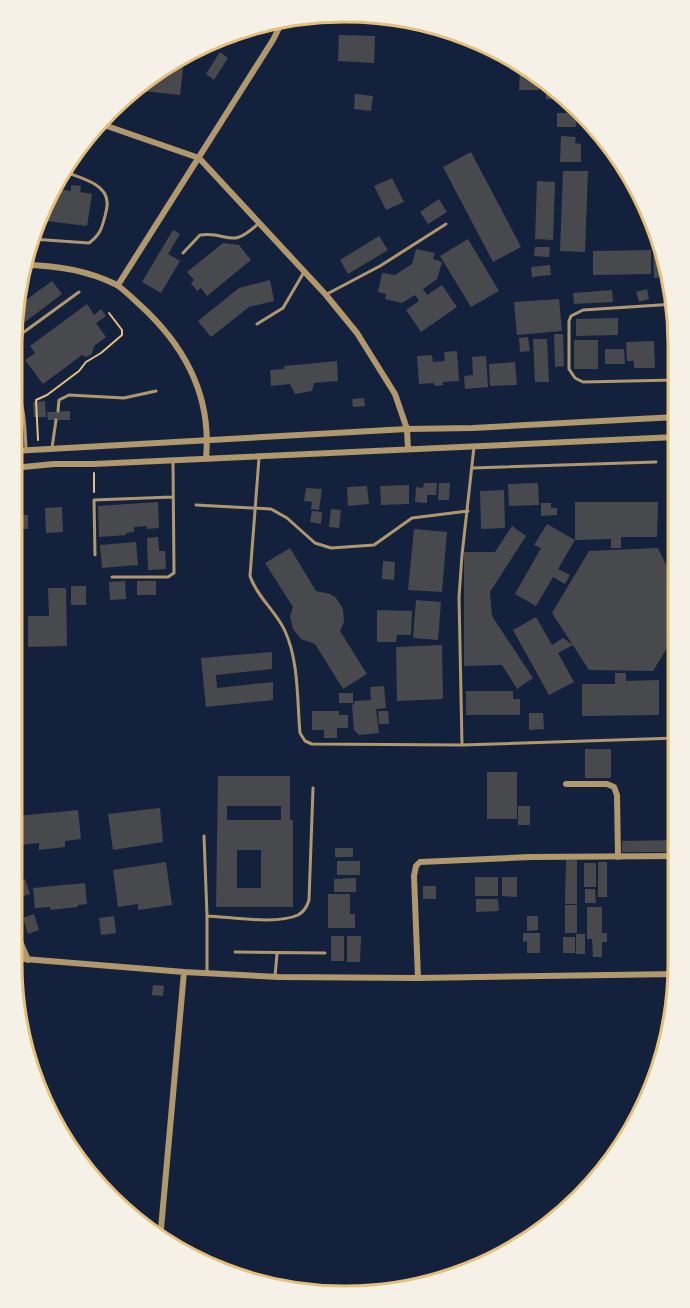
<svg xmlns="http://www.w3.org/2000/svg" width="690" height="1308" font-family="Commissioner,sans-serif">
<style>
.building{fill:#48494c;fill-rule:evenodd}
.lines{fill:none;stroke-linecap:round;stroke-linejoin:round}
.path{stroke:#e5c07b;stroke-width:2}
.service{stroke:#b1986c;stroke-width:3}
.minor{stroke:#b1986c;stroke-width:6}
.rim{fill:none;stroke:#e5c07b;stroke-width:3}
</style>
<rect width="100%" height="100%" fill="#14213d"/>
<path class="building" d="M339 35 375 36 374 63 338 61Z
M220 52 228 58 214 80 206 74Z
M184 60 180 95 134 90 142 81Z
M520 70H530L539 76V90H519Z
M546 81 565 95 569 99H546Z
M355 94 373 96 371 111 354 109Z
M557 113H577L576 127H557Z
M561 136 576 137 575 143 581 144V162H560Z
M471 152 521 247 493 262 443 167Z
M563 171H588L585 252 560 251Z
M57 178 56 189 71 191V185L81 186 80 192 92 194 87 226 39 220Z
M392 178 404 202 386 210 374 186Z
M537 181 555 182 553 240 535 239Z
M439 199 447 212 428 224 420 212Z
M173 230 180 234 168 254 180 261 161 293 142 282Z
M379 236 388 250 348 274 340 260Z
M468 239 499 291 471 307 440 256Z
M223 243 239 245 251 260 207 296 201 288 197 291 191 283 194 280 187 272Z
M535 247H550L549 257 534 256Z
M416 249 435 253 433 259 442 262 437 279 423 289 427 295 442 285 457 307 421 332 406 310 419 301 415 295 402 303 385 299 386 294 378 292 382 273 395 275 412 264Z
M651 250V274L593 275V251Z
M653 252H664L665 277 654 278Z
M550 265 551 275 532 277 531 267Z
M270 280 274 301 249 307 211 337 198 321 239 288Z
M52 281 62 294 13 331 15 308Z
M647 289 649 299 639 302 636 292Z
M612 290 613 302 574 304 573 293Z
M559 299 562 331 517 335 514 302Z
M87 304 94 315 101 309 106 316 96 323 106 337 94 346 92 354 86 357 82 355 43 384 25 360 35 353 30 346Z
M618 318V335L576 336V319Z
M554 334H563L564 366 555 367Z
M528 337 530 351 520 352 519 338Z
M533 339H547L549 382H535Z
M574 340H598V369H574Z
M654 341 655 368H634V361H627L626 342Z
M605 349H624L625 364H605Z
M457 351 459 381 443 382V385L435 386 434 383 419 384 417 356 432 355 433 362 445 361 444 352Z
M486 356 488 387 465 389 464 376 473 375 472 357Z
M337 361 338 381 314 383 312 391 295 394 290 384 271 386 270 370 284 369V366Z
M515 362 517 385 490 386 489 364Z
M364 398 365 406 353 407 352 399Z
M45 401 46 417H34L33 402Z
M70 411V420H48L47 412Z
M424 483H437L436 495H427V503L415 502 416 487 423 488Z
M439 483H450L449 500H438Z
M538 483 539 505 509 506 508 484Z
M409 485V504L381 505 380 486Z
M367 486 369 504 348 506 347 487Z
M306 488 322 489 319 510 311 509 312 502 304 501Z
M504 490 505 528 481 529 480 491Z
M158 502 159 528 147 529V526L134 527V532L126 533V535L99 537 98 506Z
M575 502H658L657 537H621V548H611V539L575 540Z
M541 503H551V508H557V515L541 516Z
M62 507 63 532 46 533 45 508Z
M331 509 341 510 339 528 329 527Z
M312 511 322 512 321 524 310 522Z
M16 515H28V529H16Z
M547 524 575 540 558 569 570 575 565 584 553 577 536 606 515 594 541 548 534 545Z
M512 526 526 536 490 592 492 616 533 678 517 689 502 665 464 666V552H495Z
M414 529 447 532 442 592 408 590Z
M158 537 159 551H165L166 569 148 570 147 538Z
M136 542 138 565 102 568 100 545Z
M290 548 316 591 330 594 336 598 343 609 344 622 340 631 367 674 343 689 315 644 301 639 293 629 290 616 293 607 265 563Z
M658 548 676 585V633L653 671 589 670 552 613 589 551Z
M383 561 395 562 394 580 382 579Z
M125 581 126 599 110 600 109 582Z
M137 581H156V595H137Z
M71 586H86V605H71Z
M48 588H66L67 646 28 647V616H49Z
M416 600 441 602 438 640 413 638Z
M377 610 412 611 411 635H397L396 642H377Z
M536 617 552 645 563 638 573 645 558 653 574 682 549 695 513 630Z
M442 645 443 699 397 701 396 647Z
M272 652V669L216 675 217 688 273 682V700L206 707 201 658Z
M615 673H626V681L659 680V715L582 716V684H615Z
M384 686 386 708 376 709 379 733 359 735 354 730 352 706 355 701 371 700 370 687Z
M466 691H513V699H520V715H466Z
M339 693H353V703H339Z
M312 711H339V715H348V728H337V738H324V730H312Z
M378 711H388L389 724H379Z
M529 713H543L544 729 529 730Z
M585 749H611V778H585Z
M487 772H517V819H487Z
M218 776H290V820H293V907H216ZM227 806H281V820H227ZM237 850H261V888H237Z
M518 806H530V825H518Z
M160 808 163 842 113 850 108 814Z
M78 810 81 839 65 841V847L39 850V843L21 845 18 816Z
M677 840V852H622V841Z
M335 848H353V857H335Z
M566 860H577V904H565Z
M337 861H360V875H337Z
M166 862 172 905 138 910V904L118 907 113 870Z
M598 862H607V897H598Z
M584 863H596V887H584Z
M475 877H498V896H475Z
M502 877H517V897L502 896Z
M356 878V892H334V879Z
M25 879 30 894 17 898 12 884Z
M85 883 87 904 78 905V907L50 910V907L35 908 33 888Z
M423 886H436V899H423Z
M585 889H595L596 903H585Z
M328 894H350V914H355V928H328Z
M476 899H498L499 911 476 912Z
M565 905H577V933H565Z
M587 907H602V933H607V942H602V957H593L592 939H587Z
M34 914 39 930 28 934 23 918Z
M114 916 116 933 101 935 99 918Z
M527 916H538V930L527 931Z
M523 933H540V953H527V941L523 942Z
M576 934H585V954H576Z
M331 936H344V961H331Z
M347 936H361L360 962H347Z
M563 937H575V953H563Z
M153 985 164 986 163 996 152 995Z"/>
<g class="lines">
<path class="path" d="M38 440 36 400 47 395 79 371 86 362 101 353 122 335V330L109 313
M94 473V492"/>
<path class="service" d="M600 135 610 152 630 177
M32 239 89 243C100 235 102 228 105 216 106 211 108 206 107 202 107 183 77 177 63 171
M183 253 200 235C230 231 229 251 259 223
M327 294 380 266 446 224
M675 304 583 310 571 316 569 321V369L575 378 583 382 675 380
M257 324 283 308 304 272
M13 340 79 292
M13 381C25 402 25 427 26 450
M58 411 59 400 69 395 124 398 156 391
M52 448 56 420
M259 458 250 576C257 597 276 611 285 631 299 662 297 700 300 733L305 741 312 744 462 745 677 738
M472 468 656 462
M196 505 271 509 287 518 315 543 331 548 374 545 412 518 468 511
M95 555 94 500 172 497
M112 577H168L174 573 173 462
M462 745 459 597 462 555 474 447
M204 836 207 916C231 917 277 925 298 915 304 912 307 907 309 900L313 788
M235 952 325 953
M207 973V916
M275 976 277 954"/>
<path class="minor" d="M104 125 199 158 326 295 357 333 395 394 407 429 408 449
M22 265C55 265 86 270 115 284 124 289 132 298 140 305 185 346 212 395 206 458
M118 285 273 40 282 22
M13 451 407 429 473 428 676 417
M13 468 54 464H93L676 437
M566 784H607L614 787 617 795 618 857
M12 923 28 960
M12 958 184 972 279 977 418 978 677 974
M418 978 414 876 416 866 420 862 530 857 677 856
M160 1240 184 972"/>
</g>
<path d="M0 0H690V1308H0ZM344 22H346A322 322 0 0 1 668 344V964A322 322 0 0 1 346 1286H344A322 322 0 0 1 22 964V344A322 322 0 0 1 344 22Z" fill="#f6f1e7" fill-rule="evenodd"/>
<path class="rim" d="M344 22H346A322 322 0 0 1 668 344V964A322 322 0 0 1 346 1286H344A322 322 0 0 1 22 964V344A322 322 0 0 1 344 22Z"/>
</svg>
